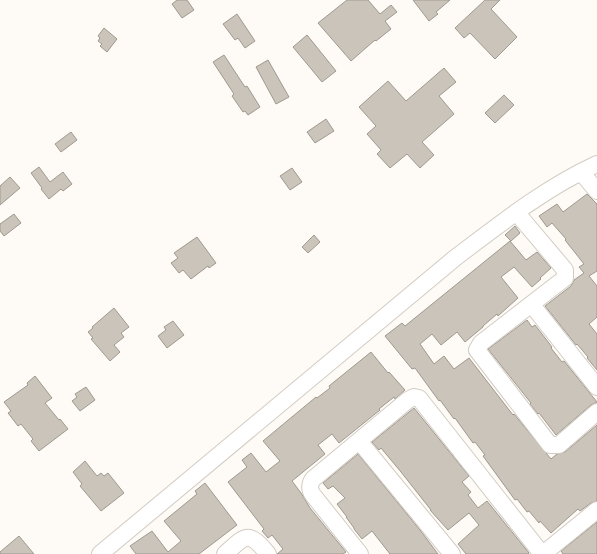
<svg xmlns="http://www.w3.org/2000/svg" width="597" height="554" font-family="Rubik,sans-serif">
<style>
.building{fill:#cac4bb;stroke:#9f9990}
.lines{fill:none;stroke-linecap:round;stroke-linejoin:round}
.minor-casing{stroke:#d2ccc3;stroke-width:18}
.minor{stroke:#fff;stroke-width:16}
</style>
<rect width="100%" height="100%" fill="#fefaf5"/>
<path class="building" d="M177 0H187L194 10 182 18 172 4Z
M347 0H368L380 14 391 5 397 12 385 21 391 29 376 41 375 40 351 61 318 23Z
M413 0H450L436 12 438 14 429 21Z
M485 0H500L491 9 517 37 495 59 470 33 464 38 455 28Z
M237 14 255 41 245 48 238 38 235 40 223 24Z
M104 28 117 39 107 52 100 46 102 44 98 41 100 38 98 36Z
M307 35 336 71 322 82 293 47Z
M224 55 245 87 247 86 260 107 248 115 245 111 243 112 232 96 234 94 213 62Z
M268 60 289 97 276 104 256 67Z
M444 68 456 82 439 96 454 114 422 142 434 155 420 168 407 154 390 168 377 154 381 150 367 134 376 126 359 107 388 81 406 101Z
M504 95 514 105 495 123 485 113Z
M326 119 334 131 315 143 307 132Z
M71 132 77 140 61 152 55 144Z
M39 167 50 182 63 172 72 184 63 191 61 189 49 199 41 189 42 188 31 173Z
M292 168 302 182 290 190 280 176Z
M10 177 20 188 0 205V186Z
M587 194 597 204V271L589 276 597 286V317L589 324 597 334V370L587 358 588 357 577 344 576 345 545 306 571 286 574 280 584 273 579 267 584 264 565 240 566 239 552 223 547 227 539 216 557 204 563 212Z
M14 214 21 223 4 236 0 231V224Z
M515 226 520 233 511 241 505 235Z
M314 235 320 242 308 253 302 247Z
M197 237 216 263 209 268 208 266 191 279 183 270 179 273 171 263 178 258 174 253Z
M510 241 526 260 537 252 551 268 540 278 541 279 532 287 514 267 501 277 518 298 498 316 497 314 483 326V327L465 342 457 332 441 345 432 334 420 344 434 364 444 356 454 369 469 358 513 415 514 414 551 459 557 454 565 452 597 425V501L591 503 580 511 578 509 551 533 540 521 539 523 529 511 527 512 517 499 515 500 483 456 485 455 475 442 473 443 455 418 454 419 440 400 439 401 415 368 412 369 385 336 402 323 405 326Z
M114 308 129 327 121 333 124 337 114 345 120 352 110 361 91 339 93 338 88 332 93 328 92 327Z
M527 320 532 327 535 325 552 347 551 348 562 362 564 361 597 402 591 405 556 435 539 413 538 414 530 404 531 403 488 349Z
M173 321 184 335 167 348 158 336 166 330 164 327Z
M371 352 388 373 389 372 405 390 395 399 394 397 379 409 380 410 339 443 332 434 318 445 325 454 292 481 301 493 310 508 346 552 343 554H277L283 549 272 535 268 538 262 531 264 529 228 482 247 467 242 460 251 453 266 472 280 461 263 441 316 397 317 398 330 388 329 386Z
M35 376 52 398 45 403 59 420 60 419 68 429 39 451 31 441 33 439 21 424 18 426 8 413 11 411 4 402 28 385 27 383Z
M86 387 95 400 80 411 72 401 77 397 75 394Z
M414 408 469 476 462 482 471 492 468 495 478 508 487 501 529 553 528 554H466L458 544 479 525 469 513 448 530 430 510H431L401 472 381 448 379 450 372 442Z
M358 454 420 530 438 554H390L372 531 362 539 354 529V528L346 517H347L337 504 345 498 333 486 328 489 323 483Z
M85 461 97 476 101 473 104 476 108 473 124 493 101 511 80 486 82 484 73 472Z
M205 483 237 525 199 554H136L130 546 152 531 168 552 181 541 164 521 197 494 195 491Z
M597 522V554H563L561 551Z
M19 536 34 554H0V552Z"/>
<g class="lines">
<g class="minor-casing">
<path id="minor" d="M581 172 597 191
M516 212 565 270V278L481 343 477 350 550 445H559L597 412
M532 305 597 387
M359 441 452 554
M100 554 455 258C500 224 545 188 597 164
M225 554C246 535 248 530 268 554
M360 554 313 495C309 489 309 485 313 479L408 400 414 397 419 398 542 554
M543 554 597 510"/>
</g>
<use href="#minor" class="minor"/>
</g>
</svg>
